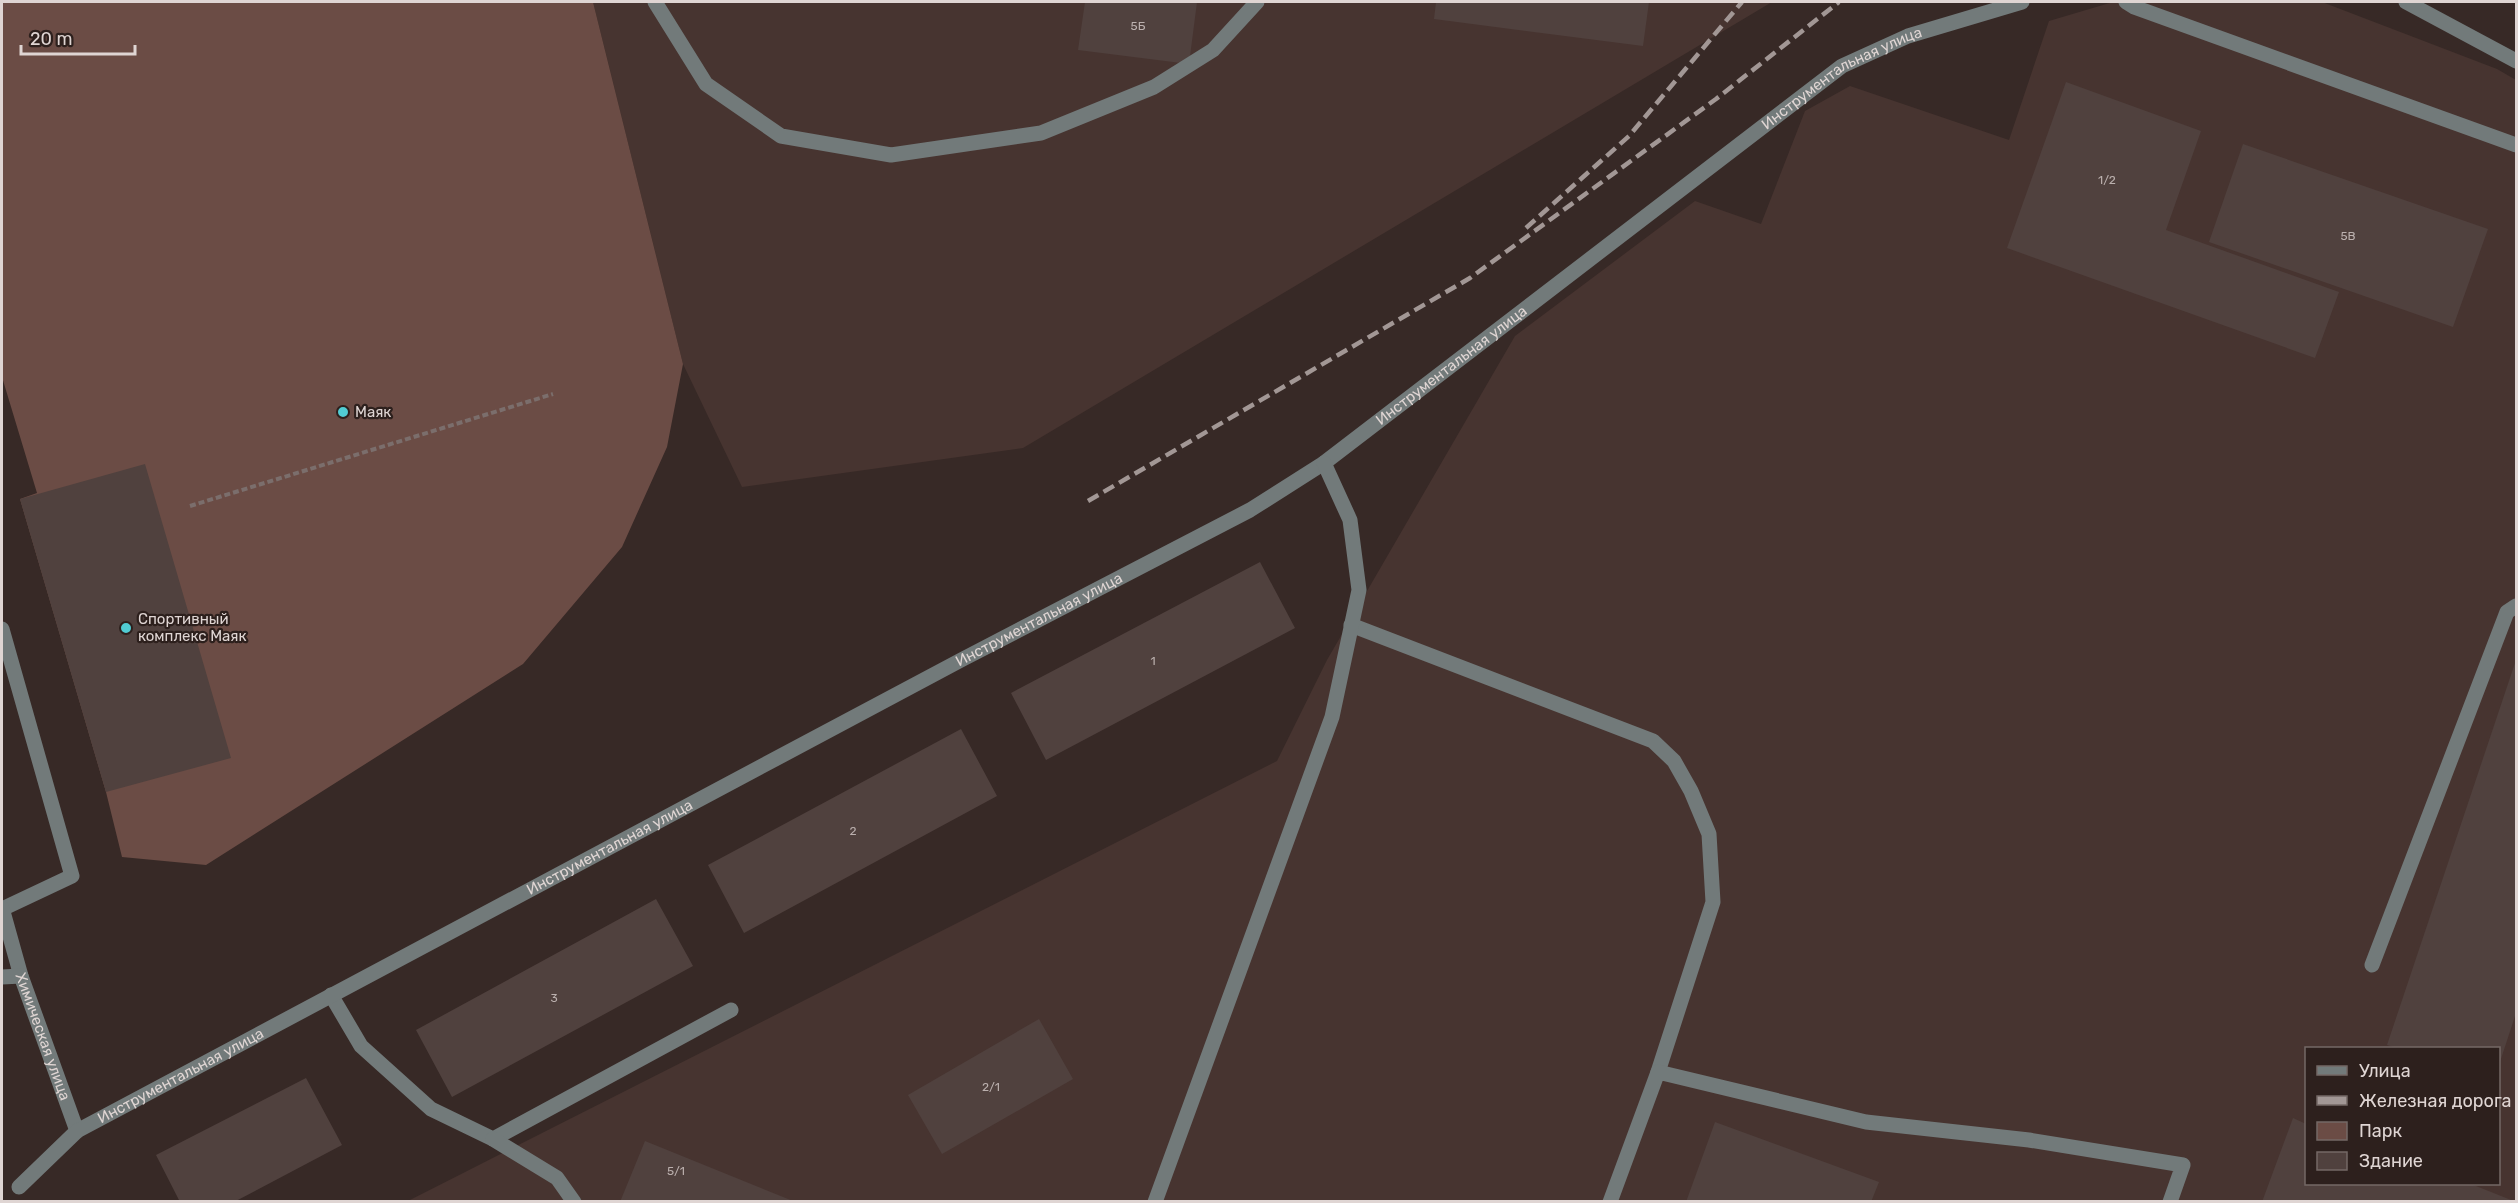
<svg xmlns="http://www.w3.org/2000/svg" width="2518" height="1203" font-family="Rubik,sans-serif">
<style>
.built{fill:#473430;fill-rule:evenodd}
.green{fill:#6b4c45}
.building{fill:#50413e}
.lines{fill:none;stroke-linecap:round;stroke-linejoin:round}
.path{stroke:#7b6e6c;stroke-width:4;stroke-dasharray:6 3;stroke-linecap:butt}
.minor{stroke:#727a7a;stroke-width:15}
.rail{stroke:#a29795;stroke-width:4.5;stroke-dasharray:12 6;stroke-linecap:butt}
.poi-dot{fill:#51ccd3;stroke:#2d201d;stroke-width:2}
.labels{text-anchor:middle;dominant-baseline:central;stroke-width:4.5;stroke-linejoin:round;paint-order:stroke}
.number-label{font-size:12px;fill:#bbb0ae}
.street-label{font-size:15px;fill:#dfd5d3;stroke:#2d201d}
.poi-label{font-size:15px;fill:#dfd5d3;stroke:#2d201d;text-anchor:start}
</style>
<rect width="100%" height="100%" fill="#372926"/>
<path class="built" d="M593 2H1772L1023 448 742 487 683 364Z
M2113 2H2322L2497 69 2516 80V1201L406 1202 1277 761 1327 660 1515 336 1695 201 1761 224 1805 111 1850 86 2009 140 2049 21ZM2306 1048H2498V1184H2306Z"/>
<path class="green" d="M2 2H593L683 364 667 447 622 547 523 664 206 865 122 857 106 792 20 499 37 493 2 377Z"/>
<path class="building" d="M1085 2H1197L1189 64 1078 50Z
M1436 2H1649L1643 46 1434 19Z
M2066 82 2201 131 2166 230 2339 292 2315 358 2007 248Z
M2243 144 2488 229 2453 327 2209 242Z
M145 464 231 758 106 792 20 499Z
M1260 562 1295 628 1046 760 1011 693Z
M2516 660V1013L2499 1065 2498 1048H2397L2387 1045Z
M961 729 997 796 744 933 708 865Z
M656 899 693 966 452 1097 416 1030Z
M1039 1019 1073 1079 942 1154 908 1095Z
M306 1078 342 1145 234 1202H180L156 1155Z
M2293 1118 2306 1124V1184H2471L2516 1202H2262Z
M1715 1122 1879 1182 1871 1202H1686Z
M645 1141 793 1201V1202H620Z"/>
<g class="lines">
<path class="path" d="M190 506 553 394"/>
<g class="minor">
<path d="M655 2 706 84 781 136 891 155 1041 133 1154 87 1213 50 1257 2"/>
<path d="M2126 2 2134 7 2516 145"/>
<path d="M2406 2 2516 61"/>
<path d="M1351 625 1653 741 1674 761 1691 791 1709 834 1713 902 1658 1072"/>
<path d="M2 629 72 876 2 909"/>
<path id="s1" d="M2 908 21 976 77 1131"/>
<path d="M2372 965 2507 612 2516 606"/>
<path d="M2 977 21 976"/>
<path d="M331 995 361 1046 431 1109 493 1139 731 1010"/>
<path d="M493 1139 557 1178 574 1202"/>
<path id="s2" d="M19 1187 77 1131 963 659 1250 510 1324 463 1842 66 1908 36 2022 2"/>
<path d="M1155 1202 1332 717 1359 590 1350 520 1324 463"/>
<path d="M1610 1202 1658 1072 1866 1122 2029 1140 2183 1165 2170 1202"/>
</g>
<path class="rail" d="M1526 228 1629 136 1742 2
M1088 501 1470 278 1716 99 1839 2"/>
</g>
<g class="poi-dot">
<circle cx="343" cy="412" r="6"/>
<circle cx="126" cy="628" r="6"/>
</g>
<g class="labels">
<g class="number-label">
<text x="1138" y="26">5Б</text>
<text x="2107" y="180">1/2</text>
<text x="2348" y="236">5В</text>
<text x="1153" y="661">1</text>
<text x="853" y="831">2</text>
<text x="554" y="998">3</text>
<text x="991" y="1087">2/1</text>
<text x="676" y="1171">5/1</text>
</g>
<g class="street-label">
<text stroke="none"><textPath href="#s2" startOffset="2142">Инструментальная улица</textPath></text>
<text stroke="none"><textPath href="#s2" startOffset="1656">Инструментальная улица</textPath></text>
<text stroke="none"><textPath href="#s2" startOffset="1170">Инструментальная улица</textPath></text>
<text stroke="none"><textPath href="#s2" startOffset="684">Инструментальная улица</textPath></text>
<text stroke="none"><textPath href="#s1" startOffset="135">Химическая улица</textPath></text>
<text stroke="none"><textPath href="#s2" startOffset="198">Инструментальная улица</textPath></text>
</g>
<g class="poi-label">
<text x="355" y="412">Маяк</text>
<text x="138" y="619">Спортивный<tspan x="138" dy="17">комплекс Маяк</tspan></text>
</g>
</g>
<rect width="2518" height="1203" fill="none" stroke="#dfd5d3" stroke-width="6"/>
<rect x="2305" y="1047" width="195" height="138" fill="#2d201d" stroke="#746866" stroke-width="1.5"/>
<rect x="2317" y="1066" width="30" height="9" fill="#727a7a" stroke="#746866" stroke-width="1.5"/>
<text x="2359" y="1077" font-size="18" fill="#dfd5d3">Улица</text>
<rect x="2317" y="1096" width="30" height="9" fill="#a29795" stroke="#746866" stroke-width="1.5"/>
<text x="2359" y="1107" font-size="18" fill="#dfd5d3">Железная дорога</text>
<rect x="2317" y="1122" width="30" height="18" fill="#6b4c45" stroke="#746866" stroke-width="1.5"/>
<text x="2359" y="1137" font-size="18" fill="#dfd5d3">Парк</text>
<rect x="2317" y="1152" width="30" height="18" fill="#50413e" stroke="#746866" stroke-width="1.5"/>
<text x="2359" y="1167" font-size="18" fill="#dfd5d3">Здание</text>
<path d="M21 45v9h114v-9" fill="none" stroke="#dfd5d3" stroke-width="3"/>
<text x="30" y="45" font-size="18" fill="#dfd5d3" stroke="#2d201d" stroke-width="4.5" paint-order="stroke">20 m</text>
</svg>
